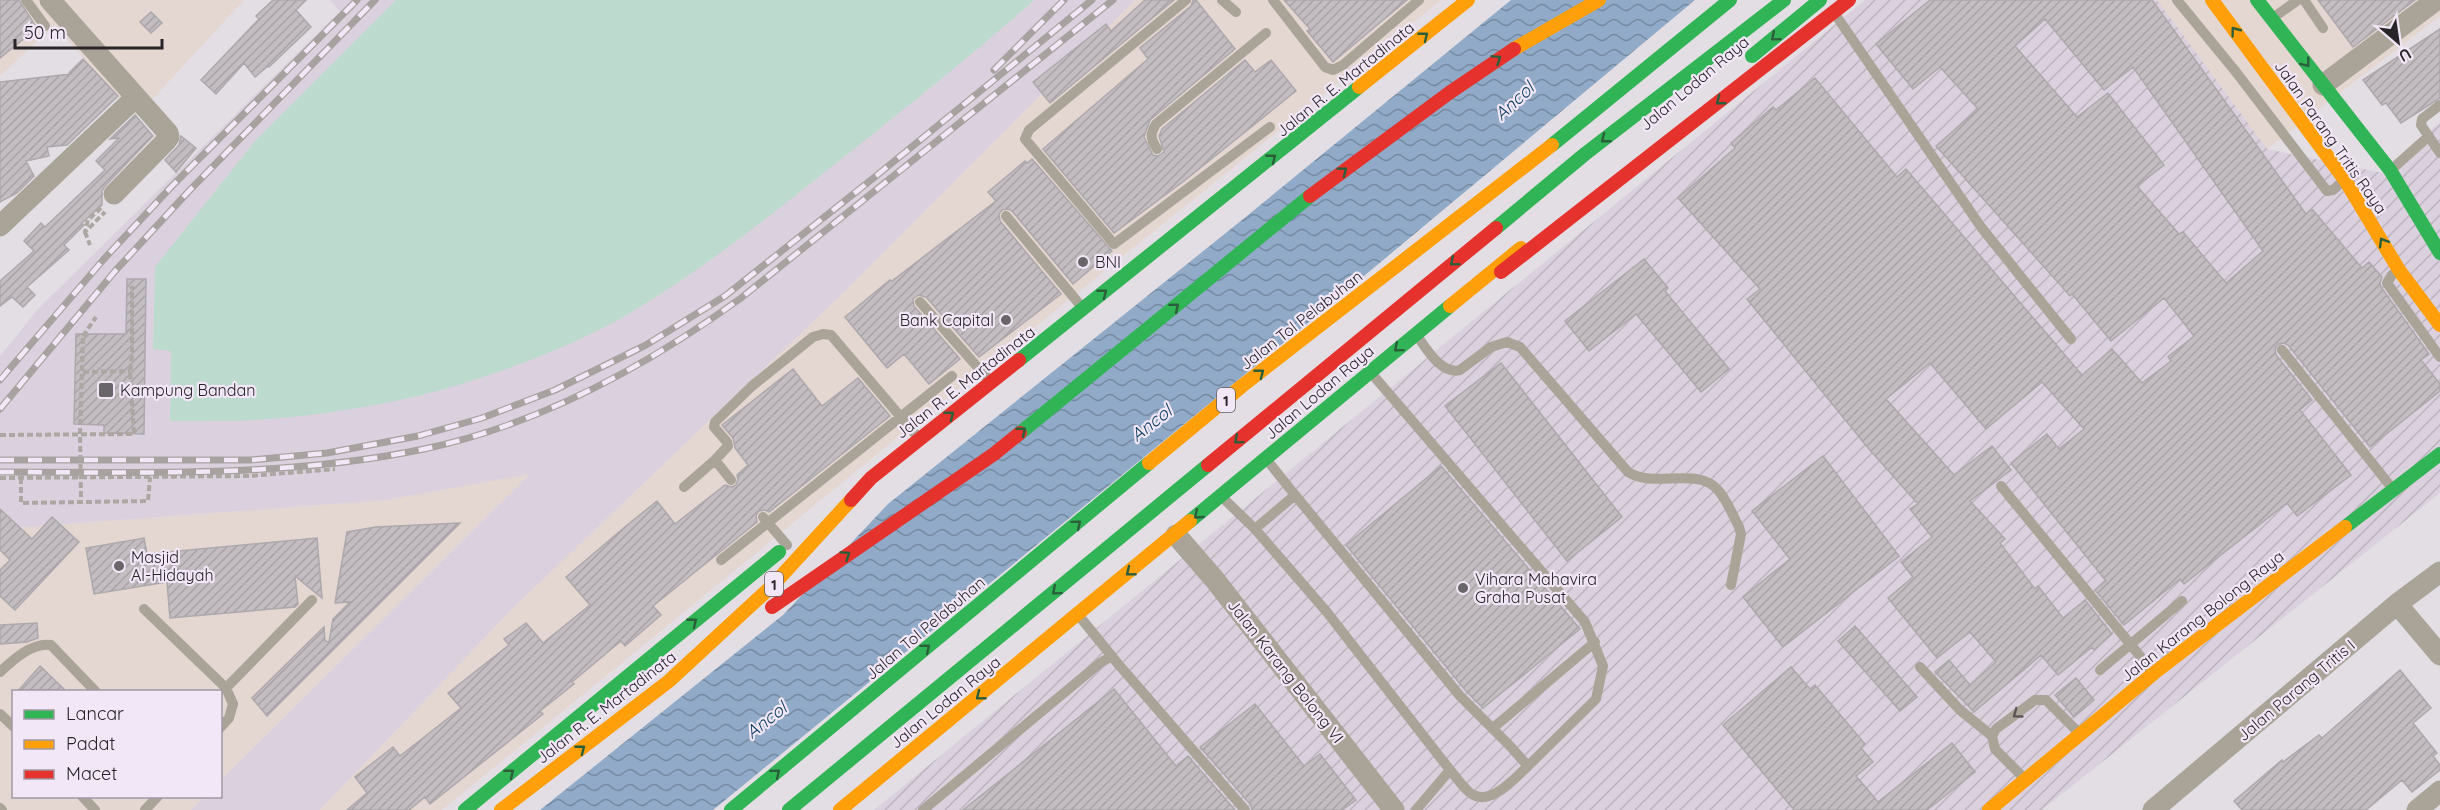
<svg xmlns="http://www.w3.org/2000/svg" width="2440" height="810" font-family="Quicksand,sans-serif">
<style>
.commercial{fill:#e4d6d1}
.industrial{fill:url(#industrial-furrows)}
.built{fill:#dbd1de}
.grass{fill:#bcdacd}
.water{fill:url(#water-waves)}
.building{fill:url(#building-hatch);stroke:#ada8ac;stroke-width:1.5;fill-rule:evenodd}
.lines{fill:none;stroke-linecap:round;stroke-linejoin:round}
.path{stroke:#aca7a3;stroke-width:4;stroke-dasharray:6 3;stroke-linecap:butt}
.lane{stroke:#a9a398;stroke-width:10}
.street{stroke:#a9a398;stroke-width:21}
.fast{stroke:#30b455;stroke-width:14}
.slow{stroke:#ff9f0a;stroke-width:14}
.jam{stroke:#e5322d;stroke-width:14}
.rail-casing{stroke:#a7a29f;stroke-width:7}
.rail{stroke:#f2e7f6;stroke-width:4.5;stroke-dasharray:14;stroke-linecap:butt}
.path-bridge{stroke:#aca7a3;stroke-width:4;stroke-dasharray:6 3;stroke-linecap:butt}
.jam-bridge{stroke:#e5322d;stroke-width:14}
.oneway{stroke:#2b5e3b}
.oneway2{stroke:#5c5755}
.poi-dot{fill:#69656a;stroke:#f2e7f6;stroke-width:2}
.labels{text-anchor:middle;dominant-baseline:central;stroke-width:4.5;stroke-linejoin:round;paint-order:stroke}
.shield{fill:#f2e7f6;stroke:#655e66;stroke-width:1.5}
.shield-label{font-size:15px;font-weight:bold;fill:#282429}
.street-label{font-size:16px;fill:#282429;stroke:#f2e7f6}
.poi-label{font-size:16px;fill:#282429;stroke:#f2e7f6;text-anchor:start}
.water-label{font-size:18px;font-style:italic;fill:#0f3e64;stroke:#f2e7f6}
</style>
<defs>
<pattern id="industrial-furrows" width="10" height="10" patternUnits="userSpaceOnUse" patternTransform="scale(1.5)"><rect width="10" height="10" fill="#dbd1de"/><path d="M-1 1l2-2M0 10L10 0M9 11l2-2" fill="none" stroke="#bcb3be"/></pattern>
<pattern id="water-waves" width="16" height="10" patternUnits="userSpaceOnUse" patternTransform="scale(1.5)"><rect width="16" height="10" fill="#90aac7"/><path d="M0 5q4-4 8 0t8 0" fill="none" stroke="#768aa2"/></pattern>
<pattern id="building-hatch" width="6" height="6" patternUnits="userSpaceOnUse" patternTransform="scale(1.5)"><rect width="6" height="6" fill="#c3bdc1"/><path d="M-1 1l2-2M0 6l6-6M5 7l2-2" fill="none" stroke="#a8a2a6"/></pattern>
</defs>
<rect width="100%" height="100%" fill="#e3dee4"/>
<path class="commercial" d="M0 0H244L135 118 55 25 0 76Z
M1135 0H1441L861 467 442 810H320L513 608 845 291Z
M2157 0H2440V16L2267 149Z
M531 473 221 780 220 692H14V796L204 797 191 810H0V529L386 500Z"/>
<path class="industrial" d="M1865 0H2157L2267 149 2383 173 2440 122V493L2042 810H874Z"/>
<path class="built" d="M330 0H1135L845 291 513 608 320 810H191L204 797 220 796 221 780 530 474 386 500 0 529V356L38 309 340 11Z"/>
<path class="grass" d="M396 0H1034C976 52 915 100 854 149 782 206 709 266 630 313 576 345 501 373 441 390 381 406 317 416 255 420 227 422 198 420 170 421L171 351 153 349 155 267 255 141Z"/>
<path class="water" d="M1511 0H1695L1304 326 713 810H540L783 615 888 504 1237 224Z"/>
<path class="building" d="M0 0H19L37 28 0 58Z
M273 0H306L296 10 311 27 269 67 268 66 255 77 244 63 216 94 201 80 259 19 256 16Z
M1145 0H1174L1050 103 1033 82 1106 24 1111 31Z
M1193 0H1196L1235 49 1150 120 1144 137 1153 155 1158 156 1164 152 1159 136 1162 129 1245 60 1255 72 1271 60 1296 91 1184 181 1114 233 1043 149 1148 59 1140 48 1191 6Z
M1284 0H1407L1333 62 1307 31 1310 29Z
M1930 0H2152L2306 214 2312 209 2362 268 2369 262 2382 277 2380 283 2381 287 2429 354 2421 360 2440 384V391L2370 447 2288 345 2284 343 2278 344 2275 348 2276 355 2312 400 2300 410 2351 475 2297 516 2287 503 2184 584 2180 579 2124 625 2095 590 2106 581 2011 463 2047 434 2059 449 2084 429 2042 382 1986 429 1930 363 1886 399 1954 475 1992 446 2011 470 1970 501 2005 539 2000 543 2035 589 2038 586 2063 618 2085 600 2112 634 2094 650 2092 647 2058 675 2041 655 1974 712 1935 672 1949 660 1970 685 1996 662 1970 632 1937 658 1888 598 1913 577 1901 562 1932 537 1910 509 1918 504 1868 448 1747 299 1760 289 1678 198 1735 148 1731 143 1773 107 1776 110 1815 78 1897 177 1906 169 2082 375 2112 349 2142 383 2171 361 2168 357 2194 336 2164 298 2111 341 2072 294 2070 296 1936 146 1978 109 1940 67 1913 89 1876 44ZM2045 19 2104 90 2133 67 2263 251 2226 283 2183 232 2179 234 2137 186 2164 165 2108 93 2077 117 2015 46Z
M2318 0H2415L2353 47Z
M151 12 162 23 151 33 140 22Z
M2440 29V98L2401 123 2386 103 2382 105 2363 80Z
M83 59 118 96 67 145 47 147 49 156 26 161 34 176 17 193 0 202V82L71 74 69 73Z
M135 115 153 136 105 186 102 191V205L82 223 84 225 64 245 69 250 27 287 35 295 23 307 12 297 0 306V281L34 251 24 241 41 223 45 227 105 170 96 161 119 138 110 139Z
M181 136 196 148 176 172 165 160 179 145Z
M1032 159 1112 251 1073 284 1012 211 1008 209 1002 210 999 214 1000 221 1061 294 979 357 926 297 918 295 913 299 914 306 960 359 929 384 904 354 887 368 845 317 890 280 892 281 996 201 988 192 1025 161 1027 163Z
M1644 259 1668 288 1665 291 1729 369 1701 392 1636 314 1589 351 1565 321Z
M127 279H146L144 434 104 433V425L74 424 76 334H126Z
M1501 363 1622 517 1567 561 1445 406Z
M793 369 822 406 858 378 890 416 769 512 765 510 759 511 756 515 757 522 653 606 661 615 625 646 621 641 572 682 574 684 540 711 543 714 430 804 425 797 409 810H347L367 793 355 777 393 747 400 756 461 708 448 693 509 645 504 639 526 623 543 643 590 605 566 577 626 526 657 501 675 524 725 485 732 487 736 485 738 479 737 475 748 465 735 448 733 438 722 425Z
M1823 456 1899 556 1783 647 1743 597 1790 559 1752 511Z
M1441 466 1580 629 1483 708 1466 691 1346 545Z
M0 509 32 539 52 517 79 542 15 610 0 596V570L10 560 0 550Z
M460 523 267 716 252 698 324 627 325 641 329 642 333 619 350 602 335 603 347 532 376 527Z
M144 538 147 554 317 538 322 598 295 576 298 604 295 607 170 618 167 582 94 594 86 548Z
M37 623 38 638 27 642 0 644V625Z
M1855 626 1917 697 1900 711 1838 641Z
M40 666 67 692H17Z
M1791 667 1810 689 1815 685 1865 744 1861 748 1873 762 1856 776 1878 802 1952 743 1975 772 1927 810H1794L1723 725Z
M2400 670 2431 708 2413 723 2437 753 2433 756 2440 765V770L2412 792 2402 780 2366 810H2242L2234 801 2282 760 2283 762 2319 735 2322 738Z
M2076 678 2094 700 2074 717 2055 695Z
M1114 689 1176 766 1188 756 1235 810H963Z
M1255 704 1304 766 1320 754 1356 800 1342 810H1252L1251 805 1200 747Z"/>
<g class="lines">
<path class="path" d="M101 208 88 220 85 232 105 212
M85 232 90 245
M83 336 96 317
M83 372 130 371
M0 435 134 434 130 371 132 355V286
M0 478 250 476 335 469
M21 478V503L148 501 150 477"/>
<path class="lane" d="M26 0 45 26
M1186 0 1029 130 1025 139 1114 244 1270 127
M1222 0 1236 12
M1273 0 1325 67 1333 70 1343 65 1419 0
M2177 0 2236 72 2327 191 2333 190 2344 180
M2304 0 2323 28
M1835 14 1981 227 2071 339
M2274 17 2298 0
M2440 105 2422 119 2421 125 2440 153
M1157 149C1150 138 1150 134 1156 124L1266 33
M2391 170 2429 136
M1006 216 1081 306
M2398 271 2392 275 2387 283 2440 357
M920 302 989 380
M1418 337C1427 350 1442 375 1460 370L1491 347 1507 342 1520 347 1628 472C1655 489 1697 466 1718 490 1727 500 1733 516 1739 527L1741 534 1731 585
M2282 350 2392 488
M715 460 731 480
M1267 460 1295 495 1255 529 1326 611 1450 770C1456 777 1462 786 1469 792 1489 809 1514 779 1528 766
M2001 486 2153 672
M684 487 715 460 728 446 727 442 714 427 715 422 752 386 813 337 823 334 831 335 917 436
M1295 495 1460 696 1509 745 1528 766 1596 699 1603 666 1585 622 1372 374
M1223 498 1255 529
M763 517 787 545
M721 560 952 376
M144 609 226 688 233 704 229 718 220 728
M1080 617 1119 665 1245 810
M1920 667 1960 710 1992 736 1995 749 2025 779
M2100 670 2182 601
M0 672C13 660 32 642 51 645L96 692
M226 688 312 600
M0 714 14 727
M1493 728 1595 642
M1992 736 1996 729 2035 700H2046L2079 733
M82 796 95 810
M0 808 2 810
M145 810 158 796
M923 810 1100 663 1112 656
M1416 810 1450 770"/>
<path class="street" d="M50 0 168 133 169 137 166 141 114 194
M2323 85 2436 0
M0 226 136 97
M1176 535 1215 580 1394 810
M2397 604 2440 655
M2153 810 2397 604 2440 572
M2417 810 2440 791"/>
<path class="fast" d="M2257 0 2390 170 2440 253
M1752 56 1820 0
M1552 145 1730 0
M1496 228 1585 154 1784 0
M1019 360 1359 87
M1020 433 1310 196
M1190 521 1450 306
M2345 527 2440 454
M465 810 779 552
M731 810 1149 463
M789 810 1208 465"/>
<path class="slow" d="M2212 0 2345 180 2399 270 2440 325
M1514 49 1599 0
M1359 87 1468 0
M1450 306 1521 248
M1149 463 1242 386 1552 145
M501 810 669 681 773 585 851 500
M840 810 1190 521
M1989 810 2154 673 2345 527"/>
<path class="jam" d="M1310 196 1449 93 1514 49
M1208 465 1496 228
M851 500 871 478 1019 360
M772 607 994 454 1020 433"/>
<g class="rail-casing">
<path id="rail" d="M994 70 1064 0
M0 380 104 259 172 186 357 0
M0 409 116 270 189 191 375 0
M0 460H251L327 453 418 436 482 418 555 390 646 345 725 296 876 176 1092 0
M0 472C141 472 285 478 424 449 538 425 647 366 741 298L1113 0"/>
</g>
<use href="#rail" class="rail"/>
<path class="path-bridge" d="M81 497 80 433 83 336"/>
<path class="jam-bridge" d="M1501 272 1849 0"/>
</g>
<defs><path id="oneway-chevron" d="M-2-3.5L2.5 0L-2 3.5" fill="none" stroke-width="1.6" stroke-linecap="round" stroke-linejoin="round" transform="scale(1.5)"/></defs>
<g class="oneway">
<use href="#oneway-chevron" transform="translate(2235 31) rotate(-127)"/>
<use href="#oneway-chevron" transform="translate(1424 36) rotate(-39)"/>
<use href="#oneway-chevron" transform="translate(1775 37) rotate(140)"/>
<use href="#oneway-chevron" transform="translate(1497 59) rotate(-34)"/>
<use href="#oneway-chevron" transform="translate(2306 63) rotate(52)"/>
<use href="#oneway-chevron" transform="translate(1720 101) rotate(142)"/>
<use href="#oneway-chevron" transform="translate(1605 139) rotate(142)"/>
<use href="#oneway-chevron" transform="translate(1272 158) rotate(-39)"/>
<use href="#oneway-chevron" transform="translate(1343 171) rotate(-37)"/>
<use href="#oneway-chevron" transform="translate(2383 242) rotate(-121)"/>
<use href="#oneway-chevron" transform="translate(1454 262) rotate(140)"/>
<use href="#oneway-chevron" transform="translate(1103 293) rotate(-38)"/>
<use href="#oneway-chevron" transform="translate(1175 307) rotate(-40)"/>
<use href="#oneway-chevron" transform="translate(1398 348) rotate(140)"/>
<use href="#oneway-chevron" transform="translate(1260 373) rotate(-38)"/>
<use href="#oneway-chevron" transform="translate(950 415) rotate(-38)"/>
<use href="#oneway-chevron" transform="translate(1022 431) rotate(-39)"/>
<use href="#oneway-chevron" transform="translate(1238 440) rotate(140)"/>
<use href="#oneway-chevron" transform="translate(1198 515) rotate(139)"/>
<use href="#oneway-chevron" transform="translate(1077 524) rotate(-40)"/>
<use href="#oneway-chevron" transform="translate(846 555) rotate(-34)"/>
<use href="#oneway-chevron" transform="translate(1130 572) rotate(141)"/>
<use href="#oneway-chevron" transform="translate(1056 591) rotate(140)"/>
<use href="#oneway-chevron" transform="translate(693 622) rotate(-39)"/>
<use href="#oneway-chevron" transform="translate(926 648) rotate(-40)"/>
<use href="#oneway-chevron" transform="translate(980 696) rotate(141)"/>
<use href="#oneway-chevron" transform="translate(581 749) rotate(-38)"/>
<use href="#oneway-chevron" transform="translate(510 773) rotate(-39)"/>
<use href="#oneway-chevron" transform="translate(776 773) rotate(-40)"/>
</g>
<use class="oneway2" href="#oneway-chevron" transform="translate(2017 714) rotate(144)"/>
<g class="poi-dot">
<circle cx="1083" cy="262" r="6"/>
<circle cx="1006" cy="320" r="6"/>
<rect x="98" y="382" width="16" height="16" rx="3"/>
<circle cx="119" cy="566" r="6"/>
<circle cx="1463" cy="588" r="6"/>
</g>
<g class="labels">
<g class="shield">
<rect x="1217" y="388" width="18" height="24" rx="4.5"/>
<rect x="765" y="572" width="18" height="24" rx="4.5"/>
</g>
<g class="shield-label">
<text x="1226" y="400">1</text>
<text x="774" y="584">1</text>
</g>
<g class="street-label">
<text transform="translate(1345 79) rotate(-39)">Jalan R. E. Martadinata</text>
<text transform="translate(1694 83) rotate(-40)">Jalan Lodan Raya</text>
<text transform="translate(2331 137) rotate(55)">Jalan Parang Tritis Raya</text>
<text transform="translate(1301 320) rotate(-38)">Jalan Tol Pelabuhan</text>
<text transform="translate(965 382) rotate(-38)">Jalan R. E. Martadinata</text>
<text transform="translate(1319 392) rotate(-40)">Jalan Lodan Raya</text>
<text transform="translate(2202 616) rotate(-38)">Jalan Karang Bolong Raya</text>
<text transform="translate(925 628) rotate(-40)">Jalan Tol Pelabuhan</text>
<text transform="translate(1286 671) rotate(52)">Jalan Karang Bolong VI</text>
<text transform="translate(2296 690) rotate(-40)">Jalan Parang Tritis I</text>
<text transform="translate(945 702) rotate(-39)">Jalan Lodan Raya</text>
<text transform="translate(606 707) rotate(-38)">Jalan R. E. Martadinata</text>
</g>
<g class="poi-label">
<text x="1095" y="262">BNI</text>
<text x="994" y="320" text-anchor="end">Bank Capital</text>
<text x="120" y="390">Kampung Bandan</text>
<text x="131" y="557">Masjid<tspan x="131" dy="18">Al-Hidayah</tspan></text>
<text x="1475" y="579">Vihara Mahavira<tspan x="1475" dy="18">Graha Pusat</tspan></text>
</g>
<g class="water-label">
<text transform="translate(1514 101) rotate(-43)">Ancol</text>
<text transform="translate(1151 423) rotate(-38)">Ancol</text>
<text transform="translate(766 720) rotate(-38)">Ancol</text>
</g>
</g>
<rect x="12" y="690" width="210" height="108" fill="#f2e7f6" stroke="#a199a4" stroke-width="1.5"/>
<rect x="24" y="710" width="30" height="9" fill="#30b455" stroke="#a199a4" stroke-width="1.5"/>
<text x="66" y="720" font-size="18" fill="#282429">Lancar</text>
<rect x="24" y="740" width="30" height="9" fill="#ff9f0a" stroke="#a199a4" stroke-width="1.5"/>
<text x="66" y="750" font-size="18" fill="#282429">Padat</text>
<rect x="24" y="770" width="30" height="9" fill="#e5322d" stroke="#a199a4" stroke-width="1.5"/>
<text x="66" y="780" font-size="18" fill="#282429">Macet</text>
<g transform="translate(2398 42) rotate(151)" stroke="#f2e7f6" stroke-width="4.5" paint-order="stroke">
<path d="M0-4.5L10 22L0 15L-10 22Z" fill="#282429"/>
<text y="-9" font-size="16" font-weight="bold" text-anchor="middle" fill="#282429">U</text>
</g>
<path d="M15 39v9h147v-9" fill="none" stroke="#282429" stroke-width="3"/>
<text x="24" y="39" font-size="18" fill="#282429" stroke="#f2e7f6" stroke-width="4.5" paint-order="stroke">50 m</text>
</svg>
